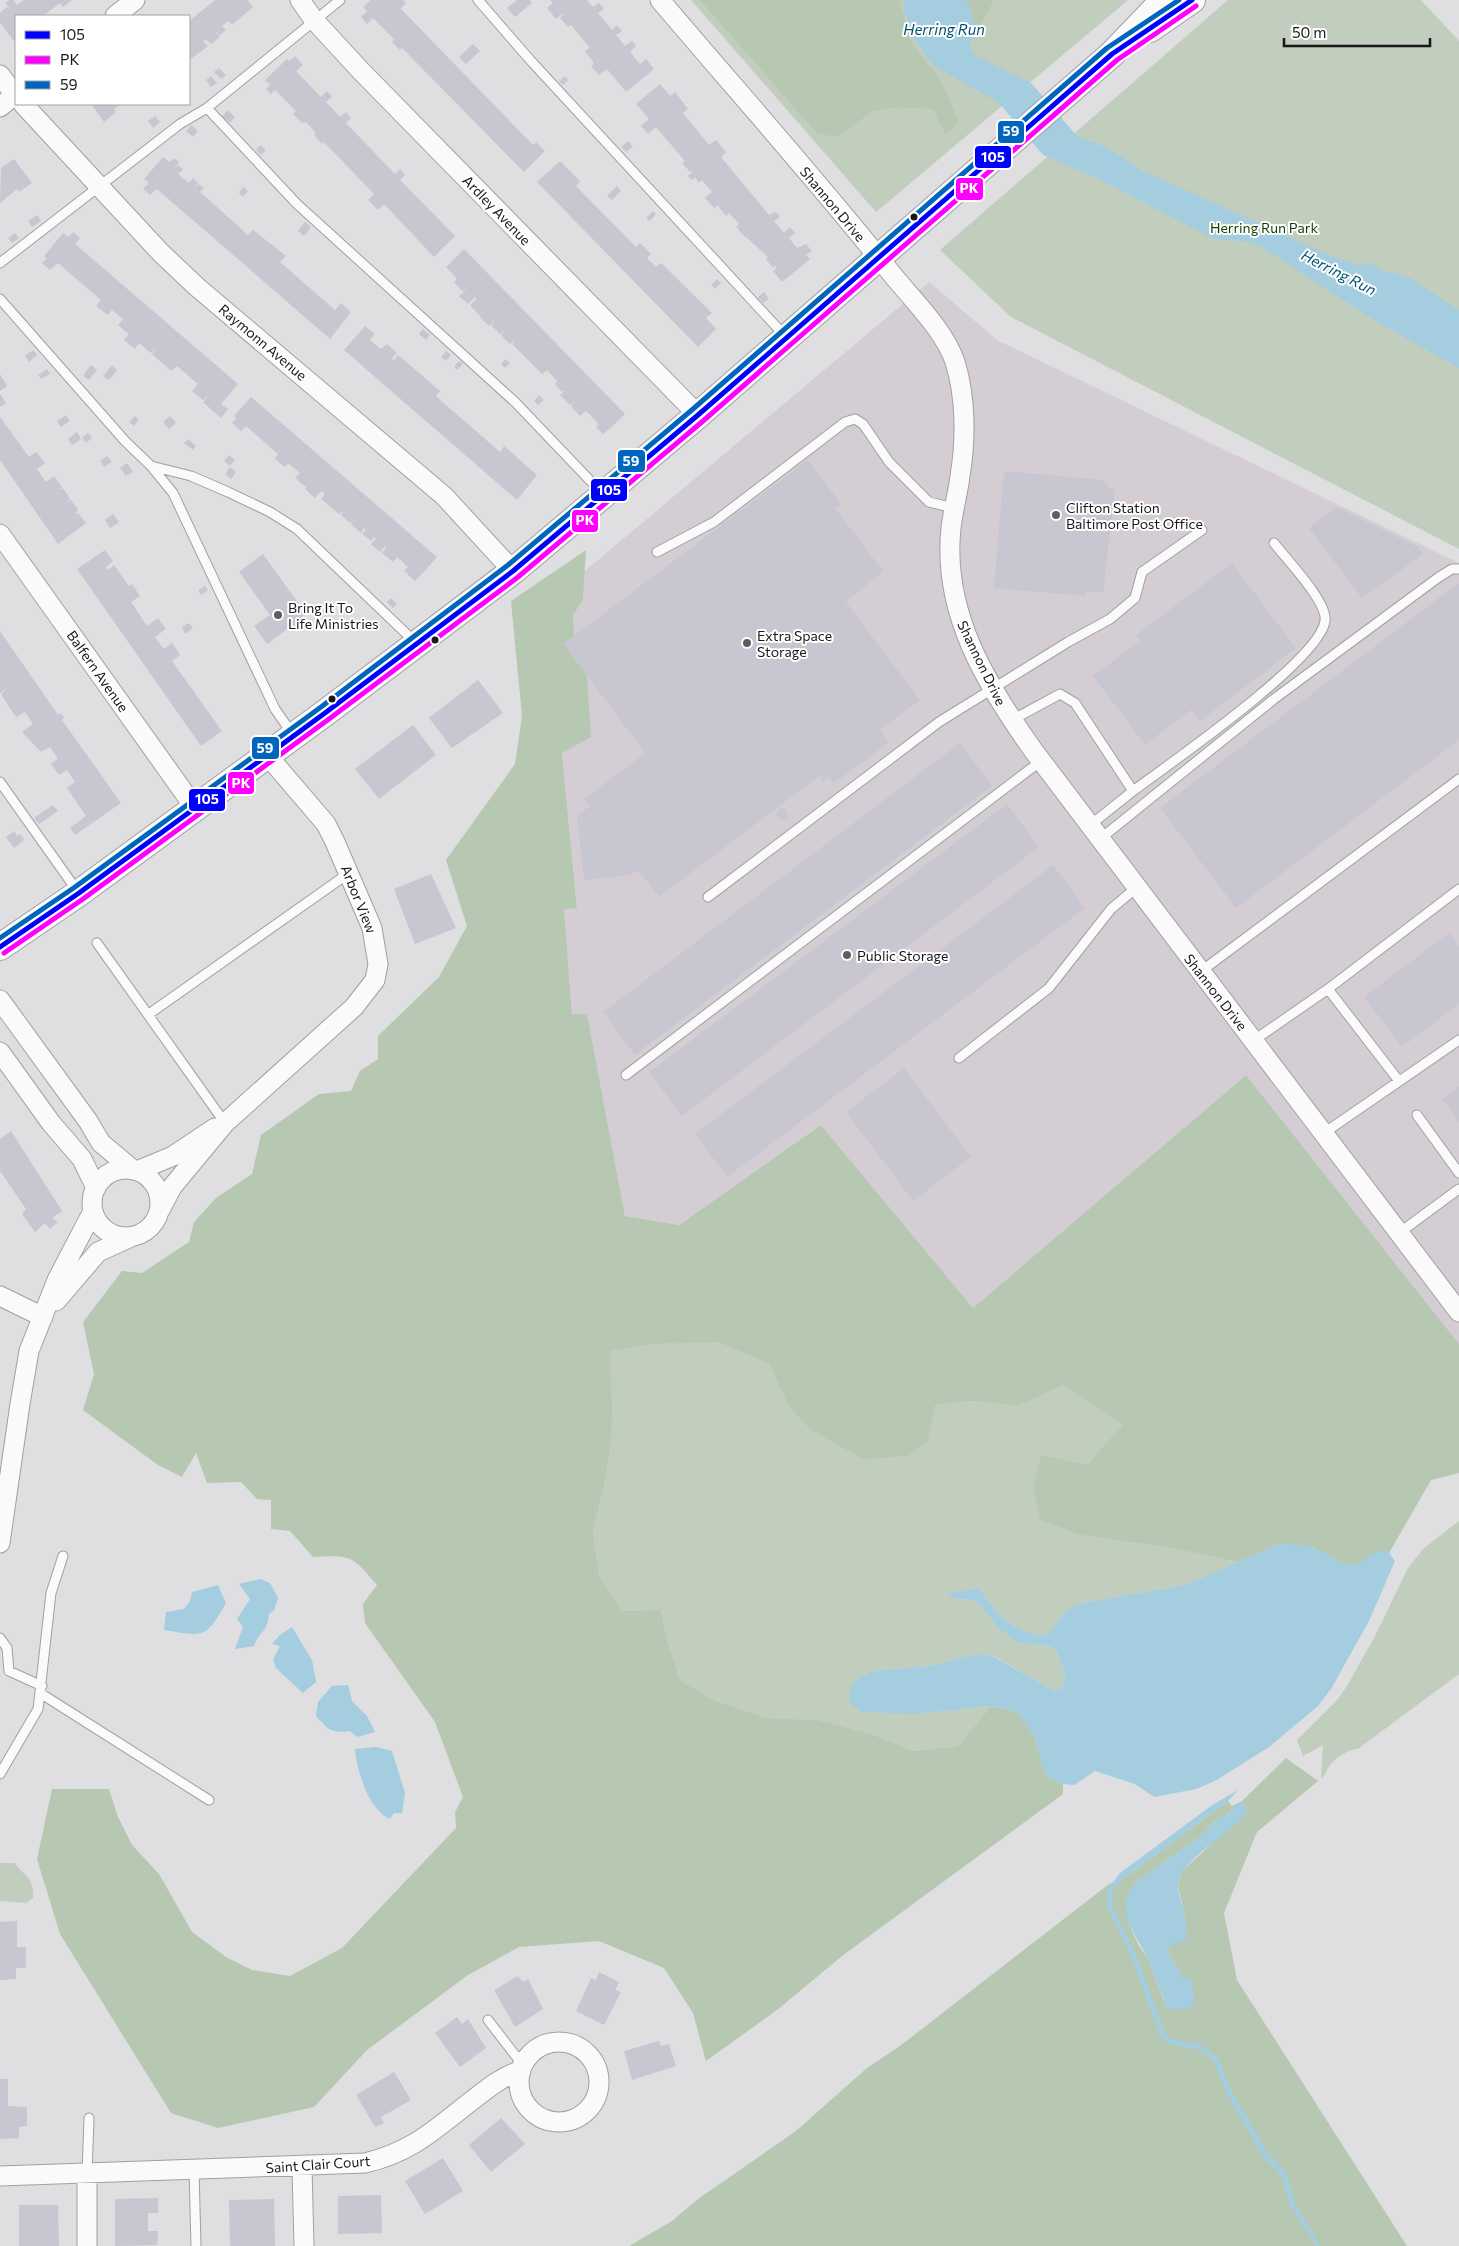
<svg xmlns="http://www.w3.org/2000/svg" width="1459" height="2246" font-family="Commissioner,sans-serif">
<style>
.built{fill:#d4ced4}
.green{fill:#c1cdbd}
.forest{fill:#b6c8b1}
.water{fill:#a4cde0}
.building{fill:#c8c6d0}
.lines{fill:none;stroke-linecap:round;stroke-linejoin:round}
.service-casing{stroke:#a1a0a1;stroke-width:11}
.minor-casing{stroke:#a1a0a1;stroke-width:21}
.secondary-casing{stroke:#a1a0a1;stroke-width:28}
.service{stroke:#fafafa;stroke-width:9}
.minor{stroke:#fafafa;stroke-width:19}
.secondary{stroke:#fafafa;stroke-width:26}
.bus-1-casing{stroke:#fff;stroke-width:9}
.bus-2-casing{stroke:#fff;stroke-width:9}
.bus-3-casing{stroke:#fff;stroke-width:9}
.bus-1{stroke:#00f;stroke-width:5}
.bus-2{stroke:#f0f;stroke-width:5}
.bus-3{stroke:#0065bd;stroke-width:5}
.bus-dot{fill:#191719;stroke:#fff;stroke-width:2}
.poi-dot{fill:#5e5d5f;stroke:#fff;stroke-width:2}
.labels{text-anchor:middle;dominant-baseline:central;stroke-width:4;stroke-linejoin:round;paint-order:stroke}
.street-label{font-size:14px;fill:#191719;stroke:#fff}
.park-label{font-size:14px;fill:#133d00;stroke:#fff}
.poi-label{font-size:14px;fill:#191719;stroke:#fff;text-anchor:start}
.water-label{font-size:15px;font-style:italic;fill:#00536d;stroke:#fff}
.line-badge{stroke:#fff;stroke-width:2}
.badge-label{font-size:14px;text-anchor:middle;font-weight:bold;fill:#fff}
</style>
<rect width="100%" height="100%" fill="#dfdee0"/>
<path class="built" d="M929 282 997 340 1459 563V1344L1246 1075 973 1308 821 1125 679 1225 625 1216 587 1015 572 1014 564 908H577L548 602Z"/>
<path class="green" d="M691 0H1128L876 212Z
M1228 0H1421L1459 41V549L1011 317 940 250Z
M719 1341 769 1364 788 1405 842 1447 864 1460 909 1456 928 1441 934 1405 970 1401 1018 1406 1064 1385 1122 1425 1040 1520 1079 1535 1171 1548 1238 1562 1185 1585 1077 1604C1059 1613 1058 1626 1046 1634 1041 1637 1036 1635 1031 1633 1004 1625 995 1610 979 1588L950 1593 951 1598 973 1600 981 1606 998 1628 1018 1643 1050 1646 1057 1652 1065 1674 1062 1688 1054 1691 992 1655H970L930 1666 872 1671 919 1714 991 1706 958 1746 914 1751 869 1733 818 1720 767 1718 716 1701 680 1680 668 1643 661 1610 622 1611 599 1575 593 1532 604 1486 612 1402 609 1351 657 1344Z
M1459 1521V1674L1359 1748C1347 1751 1339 1755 1330 1765 1326 1770 1327 1774 1321 1779L1323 1745 1303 1756 1297 1740 1338 1699 1347 1686 1374 1638 1408 1568 1424 1548Z
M0 1863H15C25 1878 34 1876 33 1898L26 1903 0 1901Z"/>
<path class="forest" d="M700 0H899L912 44 940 79 959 122 945 134 933 109 894 107 873 111 837 137 817 133Z
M967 0H994L977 32Z
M586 550 583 600 573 615 574 636 587 676 591 737 562 753 577 908 564 909 572 1014H587L625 1216 679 1225 821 1125 973 1308 1246 1075 1459 1344V1473L1431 1480 1389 1553 1357 1566H1347L1312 1547 1279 1544 1238 1562 1171 1548 1079 1535 1040 1520 1033 1486 1041 1455 1087 1465 1122 1425 1064 1385 1018 1406 970 1401 935 1405 928 1441 909 1456 864 1460 810 1429 788 1405 769 1364 719 1342 657 1344 610 1351 612 1402 611 1441 604 1486 593 1532 599 1575 622 1611 661 1610 668 1643 680 1680 716 1701 767 1718 818 1720 869 1733 914 1751 958 1746 991 1706 1011 1710 1019 1714 1035 1737 1043 1769 1050 1778 1063 1784V1794L842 1956 777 2010 706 2061 693 2013 664 1968 599 1941 519 1947 468 1975 367 2050 314 2107 218 2128 171 2113 60 1934 37 1859 52 1789H109L118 1817 132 1845 159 1874 192 1932 226 1957 252 1970 290 1976 342 1948 456 1828 455 1812 463 1797 435 1722 365 1623 363 1604 377 1585C352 1556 352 1555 313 1557L290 1531 271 1529V1500L257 1499 241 1482 207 1483 196 1453 182 1477 158 1465 83 1410 94 1374 83 1322 122 1271 142 1273 189 1242 194 1222 216 1198 252 1174 261 1135 319 1094 351 1091 360 1071 378 1059V1036L439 977 467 926 446 860 515 764 522 716 511 601Z
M1286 1758 1318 1781 1257 1832 1224 1913 1237 1980 1407 2246H629L672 2221 698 2199 796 2131 867 2068 900 2046 1109 1884 1124 1878 1228 1801 1232 1806 1231 1813 1215 1821 1200 1837 1135 1883 1129 1924 1139 1946 1148 1958 1167 2009 1182 1976 1167 1951 1186 1921 1178 1887 1181 1872 1247 1811 1242 1801Z"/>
<path class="water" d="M904 0H967L977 32 969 45 975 56 1031 83 1078 137 1108 148 1143 171 1331 256 1358 265 1370 263 1384 272H1393L1410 278 1459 310V368L1377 322 1260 246 1243 241 1214 239 1097 178 1043 155 999 103 933 65 915 39 904 10Z
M1279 1544C1290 1545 1304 1544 1314 1548 1350 1563 1341 1577 1379 1550L1389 1553 1395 1561 1369 1621 1331 1689 1318 1706 1269 1747 1215 1781 1196 1789 1154 1797 1135 1784 1095 1771 1074 1785 1063 1784 1050 1778 1043 1769 1035 1737 1019 1714 1011 1710 991 1706 919 1714 861 1712 849 1702 852 1683 872 1671 930 1666 970 1655H991L1054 1691 1062 1688 1065 1674 1057 1652 1050 1646 1018 1643 998 1628 981 1606 973 1600 951 1598 949 1593 979 1588C995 1610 1004 1625 1031 1633 1036 1635 1041 1637 1046 1634 1058 1626 1059 1613 1077 1604L1185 1585Z
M260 1579 270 1583 278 1598 274 1610 269 1614C268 1631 259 1632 254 1646L235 1649 243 1627 237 1619 250 1599 239 1584Z
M218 1585 226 1603C205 1640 204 1636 164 1630L166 1612 184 1609 190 1601 192 1592Z
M292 1627 312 1660 316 1682 303 1693 276 1668 273 1659 280 1646 272 1644 280 1635Z
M348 1685 352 1701 367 1716 375 1732 357 1737 350 1731C331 1734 328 1729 316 1716L318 1702 332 1686Z
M376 1747 392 1751 405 1793 402 1813H394L390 1819C368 1809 357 1771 355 1749Z
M1238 1790 1228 1801 1124 1878 1112 1892V1905L1137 1957 1165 2033 1171 2039 1202 2045 1218 2059 1230 2088 1268 2154 1287 2174 1295 2203 1320 2246H1316L1290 2205 1282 2177 1263 2157 1225 2090 1214 2062 1200 2050 1168 2044 1160 2035 1132 1959 1107 1906V1891L1120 1873 1211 1806Z
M1242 1801 1247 1811C1232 1835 1179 1858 1178 1886 1178 1897 1184 1909 1186 1920 1187 1927 1186 1934 1187 1940L1172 1944 1167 1951 1182 1976 1191 1979 1195 2003 1188 2009H1167C1162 1993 1155 1977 1149 1961 1138 1936 1111 1910 1135 1883L1200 1837 1215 1821 1231 1813 1232 1806Z"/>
<path class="building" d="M9 0H13L17 5 24 0H72L63 7 60 3 43 16H16V39L14 41 0 23V13L7 7 11 10 5 3Z
M215 0H247L253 7 232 25 229 21 222 26 226 30 220 35 215 31 220 37 211 44 205 39 203 41 208 46 191 59 189 56V21Z
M371 0H403L406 3 400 9 402 10 531 143 533 145 536 142 545 151 524 172 402 48 400 50 392 42 394 39 373 18 367 24 361 17 367 11 363 7Z
M517 0H530L532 3 515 17 507 8Z
M550 0H587L593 7 599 3 604 9 598 13 612 30 617 25 622 31 616 35 625 46 632 41 636 46 630 52 640 64 646 59 654 69 626 92 607 69 599 75 591 66 594 63 585 51 590 48 571 25 568 27 560 18 563 15 562 14 556 19 547 8 553 3Z
M473 44 480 51 466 64 459 57Z
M295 56 303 65 296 71 321 97 327 91 332 97 326 102 340 117 346 112 351 118 346 123 395 174 400 169 405 175 400 180 455 236 434 257 384 204 378 210 368 200 374 194 324 142 322 144 314 135 316 133 306 122 302 123 293 114 296 111 275 90 271 94 266 89 270 85 265 80 287 59 289 61Z
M219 68 226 75 221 79 214 72Z
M211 76 217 83 211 87 206 80Z
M565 76 568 80 563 85 559 81Z
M660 84 670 96 675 92 688 109 683 113 709 145 716 140 726 152 721 157 769 215 776 212 780 217 774 221 784 233 790 227 795 233 789 238 797 248 806 244 812 251 806 255 810 259 782 282 773 271 777 268 775 266 773 268 766 259 768 257 746 237 748 234 745 237 736 227 739 224 729 213 726 216 718 206 721 203 714 208 705 198 712 192 702 180 699 183 695 177 692 180 688 176 694 171 690 172 682 163 685 161 656 127 648 134 641 126 649 119 636 104Z
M91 104H121L114 109 116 112 104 122Z
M228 110 235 117 230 123 222 117Z
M155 116 160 122 153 128 148 121Z
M191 125 198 131 193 137 186 131Z
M628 141 633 147 626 152 621 147Z
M260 145 266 150 261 155 256 150Z
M163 157 170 162 174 158 179 162 173 170 178 165 183 169 178 174 189 183 193 178 198 183 194 188 199 184 204 188 200 192 248 235 253 230 286 256 280 262 335 310 341 303 351 312 330 339 157 189 150 195 143 189 149 183 144 179Z
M14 159 32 183 19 192 17 189 0 203 1 168Z
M560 161 580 181 576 186 636 247 640 243 651 254 647 258 656 267 661 263 712 313 706 318 716 329 698 347 537 182Z
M617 186 621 191 612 200 607 196Z
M243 187 248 191 243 197 239 193Z
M653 211 656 214 650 221 646 218Z
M37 215 41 221 32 227 28 221Z
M305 222 311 227 304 236 298 231Z
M73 232 80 238 75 244 238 384 221 404 228 409 221 418 203 402 210 394 203 400 192 391 198 384 177 366 171 371 161 362 166 357 161 362 152 354 157 348 151 353 139 343 135 349 124 340 129 334 118 325 123 319 112 310 108 315 96 306 101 300 58 263 50 270 42 263 47 258 44 256 63 233 68 237Z
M15 233 19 238 12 243 8 238Z
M464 249 625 414 607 431 603 434 596 427 599 424 586 411 580 416 571 406 576 400 570 405 560 395 567 389 562 392 555 384 557 381 547 370 542 374 512 344 516 339 510 344 501 335 506 328 500 334 491 325 496 318 489 326 479 316 486 309 479 315 470 305 477 299 475 297 468 304 459 296 467 289 462 291 454 282 457 279 446 267Z
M717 279 721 283 715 289 711 285Z
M764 292 769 299 763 303 758 297Z
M365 326 375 334 370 340 381 349 387 344 397 353 392 358 394 360 398 355 440 391 436 396 446 405 500 452 504 446 537 475 517 500 344 350Z
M423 329 430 335 426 340 419 334Z
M33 350 37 355 29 362 25 356Z
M446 351 451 355 446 361 441 357Z
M505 359 510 363 505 368 501 364Z
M459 361 463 364 457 370 454 367Z
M91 365 97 370 89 380 83 376Z
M112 365 117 370 109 380 103 376Z
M47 369 50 374 41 379 38 375Z
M0 374 7 386 0 391Z
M0 394 6 403 0 407Z
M539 395 544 400 538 405 534 401Z
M251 397 437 557 420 576 415 581 404 571 408 567 397 557 393 562 382 553 386 548 385 546 380 552 371 544 376 539 374 537 371 541 362 534 366 530 364 528 361 533 351 524 354 520 350 523 341 515 344 511 339 514 321 499 325 494 321 491 315 498 305 489 311 482 306 487 295 478 300 473 288 463 285 467 275 459 278 454 246 426 241 431 232 423 236 418 234 416Z
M66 415 70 421 61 427 57 421Z
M135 416 139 419 134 426 129 422Z
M170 416 176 423 169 429 163 422Z
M0 417 29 457 36 452 45 463 37 469 46 482 54 476 62 487 58 490 63 488 70 499 66 502 71 500 78 510 74 514 78 513 86 523 58 544 0 460Z
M77 432 81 439 72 445 68 439Z
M88 433 92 438 86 443 82 438Z
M188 439 196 446 193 450 184 443Z
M229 455 235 460 230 466 224 461Z
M107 456 112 462 104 467 100 461Z
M808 460 841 504 835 508 883 571 846 602 920 700 880 730 889 742 848 773 834 783 829 777 823 782 819 776 659 897 638 870 631 875 584 880 577 816 590 806 584 799 645 753 563 644Z
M127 463 133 472 126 476 120 468Z
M230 467 236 472 231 479 225 474Z
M1004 471 1103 480 1111 489 1115 490 1103 593 1086 591 1085 596 994 588Z
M1337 507 1418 547 1423 554 1362 598 1309 528Z
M113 514 119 522 110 528 105 520Z
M105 550 113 561 106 567 108 570 114 565 129 586 132 584 140 596 131 602 147 626 158 618 166 629 155 637 164 649 172 643 180 655 172 661 222 731 201 746 77 569Z
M263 554 306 614 299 619 301 623 292 630 290 627 267 644 254 626 270 615 239 572Z
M1232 563 1296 648 1200 721 1191 710 1145 745 1093 676 1140 641 1136 635Z
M1459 583V740L1236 908 1160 808Z
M205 586 208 590 201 595 198 590Z
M391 598 397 604 393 608 387 602Z
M189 623 193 628 185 634 182 627Z
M0 631 58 715 61 713 64 718 62 720 121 803 75 835 70 828 86 816 67 788 75 782 67 770 59 775 51 764 58 759 50 747 41 752 22 732 33 724 25 712 16 717 9 707 1 694 8 687 0 693Z
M478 680 503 713 452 748 429 718Z
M413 725 436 755 379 799 355 769Z
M960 743 992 786 635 1055 603 1012Z
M1007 804 1039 847 682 1116 649 1072Z
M53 805 58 811 39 824 34 818Z
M776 814a6 6 0 1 1 12 0a6 6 0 1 1-12 0Z
M14 831 17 836 20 834 24 840 14 848 6 837Z
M1053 865 1085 908 727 1177 695 1134Z
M431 874 456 928 415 944 394 889Z
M1449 933 1459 946V1004L1402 1047 1364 997Z
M904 1068 971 1157 913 1201 846 1112Z
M1459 1086V1122L1442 1099Z
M11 1131 62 1211 52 1218 58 1222 50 1229 45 1223 35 1232 22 1214 26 1209 0 1171V1139Z
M17 1921V1947H26V1968H16V1979L0 1980V1922Z
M599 1972 619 1982 615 1990 621 1992 604 2025 576 2011 591 1978 596 1980Z
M518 1976 523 1982 528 1979 543 2009 515 2027 494 1990Z
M457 2017 462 2024 468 2019 486 2048 460 2067 435 2033Z
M659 2041 661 2046 669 2044 676 2066 632 2080 624 2051Z
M394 2072 411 2100 381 2117 384 2123 375 2127 356 2095Z
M0 2079H8V2106L27 2107V2126L19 2127V2138L0 2139Z
M501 2118 525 2144 491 2172 469 2145Z
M443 2158 463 2191 425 2214 405 2181Z
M381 2195 382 2233 338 2234V2196Z
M158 2198V2213H148V2231H158L157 2245 115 2246V2199Z
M274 2199 275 2246H230L229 2200Z
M19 2205H58L59 2246H19Z"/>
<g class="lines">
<g class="service-casing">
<path id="service" d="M478 0 531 61 785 336
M207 108 297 204 515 402 602 493
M0 263 180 124 207 108 340 0
M0 299 125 441 151 466 173 493 275 709 293 735
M151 466 191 476 228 492 270 512 297 529 415 642
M657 552 714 522 845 422 855 419 863 424 889 462 929 502 954 508
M1012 720 1060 694 1075 703 1133 791 1089 826
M0 782 78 892
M1133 791C1169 764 1320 660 1325 621 1328 602 1286 559 1274 543
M1100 839 1274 699 1439 577 1452 569H1459
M708 897 939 722 1068 642 1110 619 1135 598 1142 572 1202 530
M97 943 225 1123
M1200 972 1459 779
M1328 989 1399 1081
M149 1014 349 873
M1253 1041 1328 989 1459 889
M959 1058 1049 988 1111 909 1136 888
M626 1075 1041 761
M1417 1115 1459 1173
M1324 1133 1459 1040
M1399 1233 1459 1189
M0 1638 7 1648 9 1671 42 1686
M40 1693 209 1800
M0 1774 38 1709 51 1593 63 1556
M488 2020 522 2064
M194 2170 196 2246
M87 2174 89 2118"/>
</g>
<g class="minor-casing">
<path id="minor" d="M300 0 314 20 361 71 698 415
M660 0C737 91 817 180 891 273 912 299 945 331 955 362 966 397 966 440 960 476 958 493 953 510 951 528 942 612 986 684 1033 750L1459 1312
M115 16 135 0
M0 75 16 96
M23 104 160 252 197 287 444 496 513 571
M0 107 16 94
M0 534 195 808
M0 1000 88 1121 101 1143 132 1169
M0 1052 51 1123 82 1159 96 1188
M92 1203a34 34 0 1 1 68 0a34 34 0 1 1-68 0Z
M137 1171 173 1156 215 1128
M160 1210 172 1187 225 1123 354 1007 375 980 378 964 372 928 335 842 326 824 267 755
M0 1296 43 1317
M56 1301 98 1252 131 1237
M0 1543 20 1404 29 1351 57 1280 93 1211
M519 2082a40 40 0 1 1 80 0a40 40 0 1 1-80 0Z
M302 2167 304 2246
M87 2174V2246
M0 2176 365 2163C413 2152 436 2128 474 2099 488 2088 504 2075 521 2071"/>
</g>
<g class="secondary-casing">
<path id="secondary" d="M1150 29 1192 0
M0 947 79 893 325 713 513 571 698 415 1112 54 1164 0"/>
</g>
<use href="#service" class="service"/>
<use href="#minor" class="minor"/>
<use href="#secondary" class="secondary"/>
<g class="bus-1-casing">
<path id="bus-1" d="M0 947 79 893 325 713 513 571 698 415 1112 54 1192 0"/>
</g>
<g class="bus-2-casing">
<path id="bus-2" d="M4 953 83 899 329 719 518 577 703 421 1117 60 1196 6"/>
</g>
<g class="bus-3-casing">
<path id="bus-3" d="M0 938 75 887 321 707 508 565 693 409 1107 48 1179 0"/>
</g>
<use href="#bus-1" class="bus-1"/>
<use href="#bus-2" class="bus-2"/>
<use href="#bus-3" class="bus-3"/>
</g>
<g class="bus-dot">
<circle cx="914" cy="217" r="4.5"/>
<circle cx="435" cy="640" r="4.5"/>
<circle cx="332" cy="699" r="4.5"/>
</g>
<g class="poi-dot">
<circle cx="1056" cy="515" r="5"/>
<circle cx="278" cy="615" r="5"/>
<circle cx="747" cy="643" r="5"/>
<circle cx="847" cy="955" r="5"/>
</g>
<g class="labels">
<g class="street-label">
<text transform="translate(833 204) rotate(50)">Shannon Drive</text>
<text transform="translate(497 210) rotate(46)">Ardley Avenue</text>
<text transform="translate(263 342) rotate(40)">Raymonn Avenue</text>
<text transform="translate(982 663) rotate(64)">Shannon Drive</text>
<text transform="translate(98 671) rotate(55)">Balfern Avenue</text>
<text transform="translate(359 899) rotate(68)">Arbor View</text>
<text transform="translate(1216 992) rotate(52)">Shannon Drive</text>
<text transform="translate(318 2164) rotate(-4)">Saint Clair Court</text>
</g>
<g class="park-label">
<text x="1264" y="227">Herring Run Park</text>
</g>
<g class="poi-label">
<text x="1066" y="507">Clifton Station<tspan x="1066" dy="16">Baltimore Post Office</tspan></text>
<text x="288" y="607">Bring It To<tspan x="288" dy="16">Life Ministries</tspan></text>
<text x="757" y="635">Extra Space<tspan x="757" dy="16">Storage</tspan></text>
<text x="857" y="955">Public Storage</text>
</g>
<g class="water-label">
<text x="944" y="29">Herring Run</text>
<text transform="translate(1339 272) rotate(27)">Herring Run</text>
</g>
</g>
<g class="line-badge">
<rect x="997" y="120" width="28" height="24" rx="5" fill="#0065bd"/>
<rect x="974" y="145" width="38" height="24" rx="5" fill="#00f"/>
<rect x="955" y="177" width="29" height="24" rx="5" fill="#f0f"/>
<rect x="617" y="449" width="29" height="24" rx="5" fill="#0065bd"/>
<rect x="590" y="478" width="38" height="24" rx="5" fill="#00f"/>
<rect x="571" y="509" width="28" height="24" rx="5" fill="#f0f"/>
<rect x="251" y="736" width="29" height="24" rx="5" fill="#0065bd"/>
<rect x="227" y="771" width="28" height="24" rx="5" fill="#f0f"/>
<rect x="188" y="788" width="38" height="24" rx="5" fill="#00f"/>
</g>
<g class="badge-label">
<text x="1011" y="136">59</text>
<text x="993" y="162">105</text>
<text x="969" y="193">PK</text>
<text x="631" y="466">59</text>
<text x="609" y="495">105</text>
<text x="585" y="525">PK</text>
<text x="265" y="753">59</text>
<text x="241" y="788">PK</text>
<text x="207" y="804">105</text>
</g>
<rect x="15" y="15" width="175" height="90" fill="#ffffff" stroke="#a3a2a3"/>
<rect x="25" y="31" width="25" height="8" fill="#0000ff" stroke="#a3a2a3"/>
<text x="60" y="40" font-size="15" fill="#191719">105</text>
<rect x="25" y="56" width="25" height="8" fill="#ff00ff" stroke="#a3a2a3"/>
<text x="60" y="65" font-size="15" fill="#191719">PK</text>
<rect x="25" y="81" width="25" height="8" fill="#0065bd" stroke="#a3a2a3"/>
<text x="60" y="90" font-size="15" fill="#191719">59</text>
<path d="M1284 38v8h146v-8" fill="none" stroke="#191719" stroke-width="2.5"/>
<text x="1292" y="38" font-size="15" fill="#191719" stroke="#ffffff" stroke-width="4" paint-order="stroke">50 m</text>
</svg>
